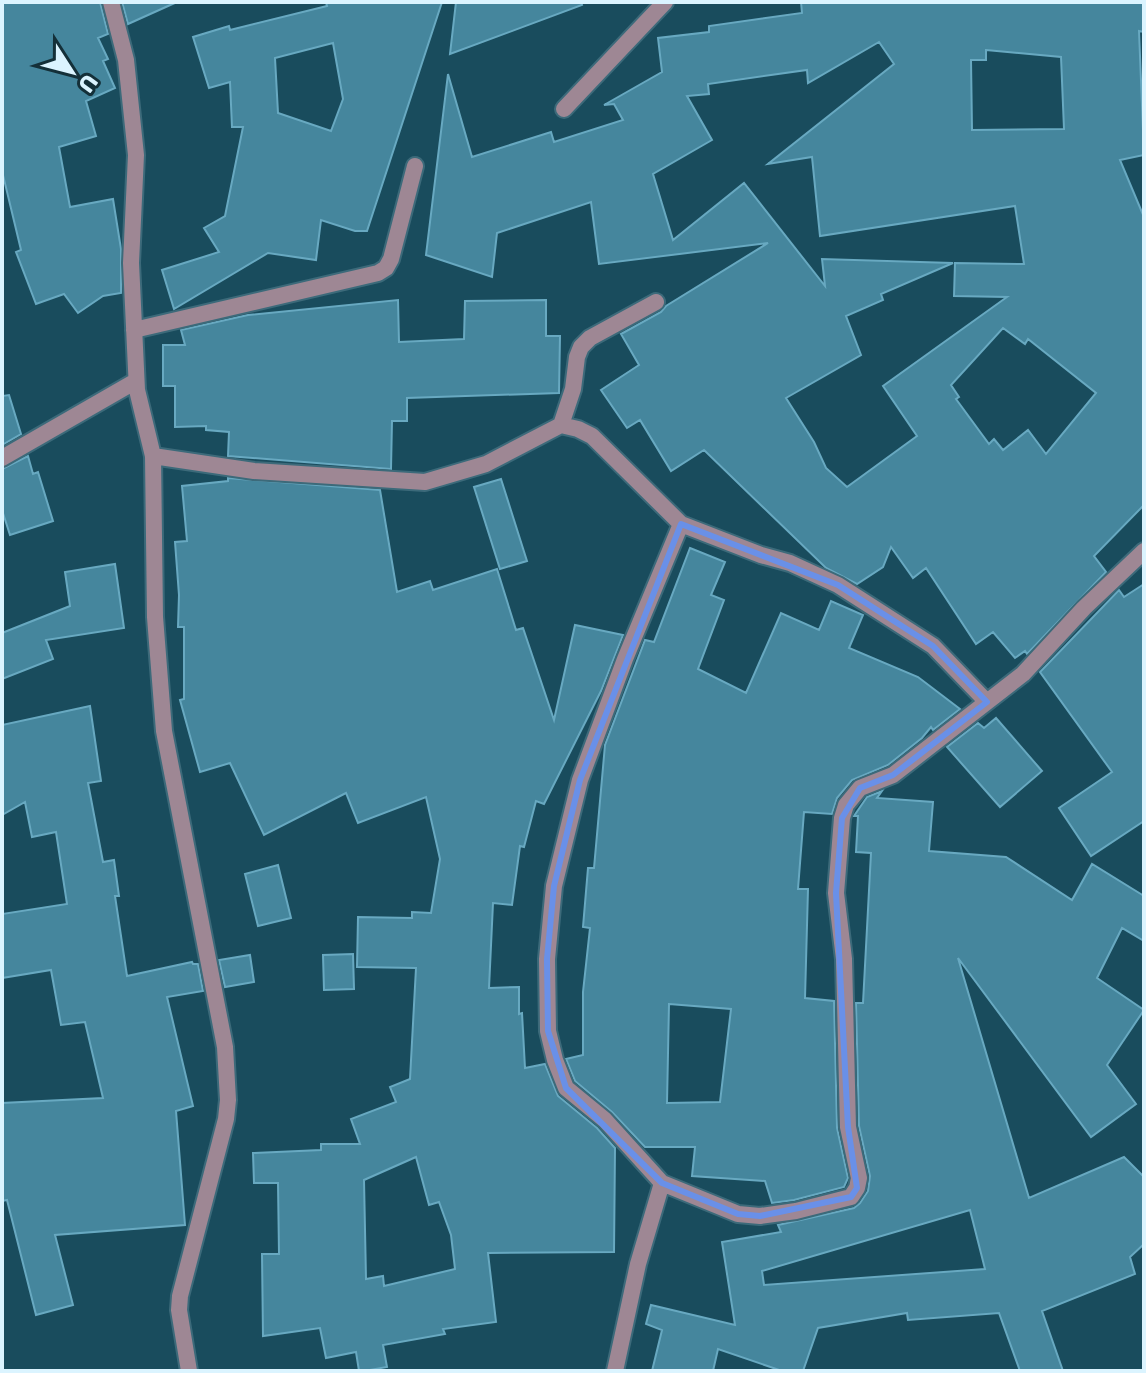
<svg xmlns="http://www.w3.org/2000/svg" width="1146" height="1373" font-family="Rubik,sans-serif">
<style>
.building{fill:#45869d;stroke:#68a9c1;stroke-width:2;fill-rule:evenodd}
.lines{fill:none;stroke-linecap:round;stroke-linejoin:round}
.street-casing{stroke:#3c6a7a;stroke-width:20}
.street{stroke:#9e8794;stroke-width:16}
.marked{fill:none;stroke:#6990e8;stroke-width:6;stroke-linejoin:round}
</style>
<rect width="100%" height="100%" fill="#194c5d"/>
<path class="building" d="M2 2H100L108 34 98 38 108 59 103 61 115 88 86 101 96 136 59 147 70 207 113 199 121 249V293L103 296 78 313 64 294 36 304 16 252 21 250 2 171Z
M122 2H177L128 24Z
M326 2H442L367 231H355L321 220 316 260 268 253 174 309 162 270 219 252 204 228 225 216 243 127H232L230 82 209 88 193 37 229 26 230 30 327 6ZM333 43 343 99 331 131 278 113 275 58Z
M456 2H581L582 5 450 54Z
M801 2H1144V32L1139 31 1144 155 1120 160 1144 217V505L1094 556 1106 572 1027 654 1025 651 1015 658 993 632 976 644 926 568 913 578 891 547 883 567 857 584 826 568 704 450 671 471 640 420 627 428 601 390 639 365 621 334 661 312 666 306 768 243 599 264 591 202 497 233 492 277 426 255 448 74 472 157 551 132 554 142 623 120 614 104 604 105 662 72 658 38 709 32V26L802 13ZM879 42 894 64 768 164 812 157 820 236 1015 206 1024 264 955 263 954 296 1007 297 883 386 917 436 847 487 826 468 814 442 786 398 861 355 846 316 883 300 881 294 953 263 822 259 825 286 744 183 673 240 653 174 712 140 687 96 709 94 708 84 807 70 808 83ZM986 50 1061 57 1064 129 972 130 971 60H986ZM1003 328 1025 344 1028 339 1096 393 1046 454 1028 430 1003 450 994 439 989 444 956 399 959 397 951 385Z
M398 300 399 342 464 339 465 301 546 300V336H560L559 393 407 398V421H392L391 469 228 456 229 432 206 430V426L175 427V386H163V345H185L181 330 248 315Z
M9 395 21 434 2 445V396Z
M28 456 33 474 38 472 53 521 10 535 2 510V469Z
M228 478 380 490 397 592 430 581 433 590 497 569 516 630 523 628 554 720 575 625 623 635 601 691 544 804 536 801 524 847 520 846 512 905 493 903 489 988 519 987V1014L522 1013 525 1068 545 1064 558 1096 597 1128 615 1148 614 1252 488 1253 496 1322 443 1329 445 1334 383 1345 387 1367 364 1371H359L356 1352 326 1358 320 1328 263 1336 262 1254H279L278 1183H254L253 1153 321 1150V1144H360L351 1119 396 1102 390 1087 410 1079 416 968 357 967 358 917 412 918V912L431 913 440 859 426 797 358 823 346 793 264 835 230 763 200 772 180 700 184 699V627H178L179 595 175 542 187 541 182 486 228 481ZM416 1157 429 1205 439 1202 451 1235 455 1269 384 1286 383 1276 366 1279 364 1180Z
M501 479 527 561 500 569 474 487Z
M690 548 725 562 711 595 724 600 698 669 746 693 781 613 819 630 831 601 863 615 849 648 918 677 960 709 933 730 931 727 922 738 888 765 852 780 837 798 832 814 804 812 798 889H808L805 998 834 1001 837 1128 848 1178 844 1187 794 1200 772 1203 765 1181 692 1176 695 1147H645L612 1112 575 1081 566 1059 583 1055V992L590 928 583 927 588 868H594L605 745 645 640 654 642ZM669 1004 731 1009 720 1102 667 1103Z
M115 564 124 628 46 640 53 659 2 679V633L70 606 65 572Z
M1144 584V821L1091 856 1059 808 1112 772 1040 672 1119 590 1124 597Z
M90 706 101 781 88 783 103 862 114 860 119 896H115L127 976 192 962 193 964H198L203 991 167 997 193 1106 176 1111 185 1225 55 1235 73 1305 36 1315 7 1200 2 1201V1103L103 1098 85 1022 61 1025 51 970 2 978V914L67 904 56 832 32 837 25 802 2 815V725Z
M996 718 1042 771 1000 807 947 747 978 723 984 728Z
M882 791 877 798 933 802 929 851 1006 857 1072 900 1092 864 1144 896V941L1122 928 1097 978 1144 1010 1107 1065 1136 1104 1091 1137 958 958 1029 1198 1124 1157 1144 1177V1244L1130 1257 1135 1274 1042 1311 1063 1371H1020L999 1313 908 1320 907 1313 818 1328 803 1371H782L718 1349 713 1371H652L662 1330 646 1324 651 1305 735 1325 722 1242 781 1232 778 1225 854 1208 860 1203 868 1191 870 1176 859 1126 856 1003H863L871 853 856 852 858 816H854L867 797ZM970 1210 985 1269 764 1285 762 1271Z
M278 865 291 918 258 926 245 874Z
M353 954 354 989 324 990 323 955Z
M250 955 254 982 225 987 219 960Z"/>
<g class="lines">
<g class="street-casing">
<path id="street" d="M111 2 126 60 136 155 131 263 137 390 153 456 155 617 164 731 225 1047 228 1100 226 1119 180 1296 179 1310 189 1371
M564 109 665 2
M134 330 378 273 386 268 391 259 415 166
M561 425 573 389 577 357 581 347 590 338 656 302
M153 456 254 471 425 482 486 464 561 425 578 429 592 436 681 524 625 659 580 780 554 886 547 959 548 1031 555 1060 566 1088 605 1120 662 1183
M2 458 136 381
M681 524 761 555 790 563 838 585 933 646 987 702
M615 1371 638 1264 662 1183 738 1214 760 1216 796 1211 851 1197 857 1188 859 1178 848 1127 844 959 836 893 842 818 846 805 860 788 893 775 1023 674 1084 608 1144 551"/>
</g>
<use href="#street" class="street"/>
</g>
<path class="marked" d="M681 524 838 585 933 646 987 702 893 775 860 788 842 818 836 893 848 1127 857 1188 851 1197 760 1216 738 1214 662 1183 566 1088 548 1031 547 959 554 886 580 780Z"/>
<rect width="1146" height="1373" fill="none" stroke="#dbf4ff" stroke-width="8"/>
<g transform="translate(72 72) rotate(126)" stroke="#143039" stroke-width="6" paint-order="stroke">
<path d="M0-6L14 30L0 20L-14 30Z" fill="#dbf4ff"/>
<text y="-12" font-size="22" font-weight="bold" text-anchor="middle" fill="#dbf4ff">U</text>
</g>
</svg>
